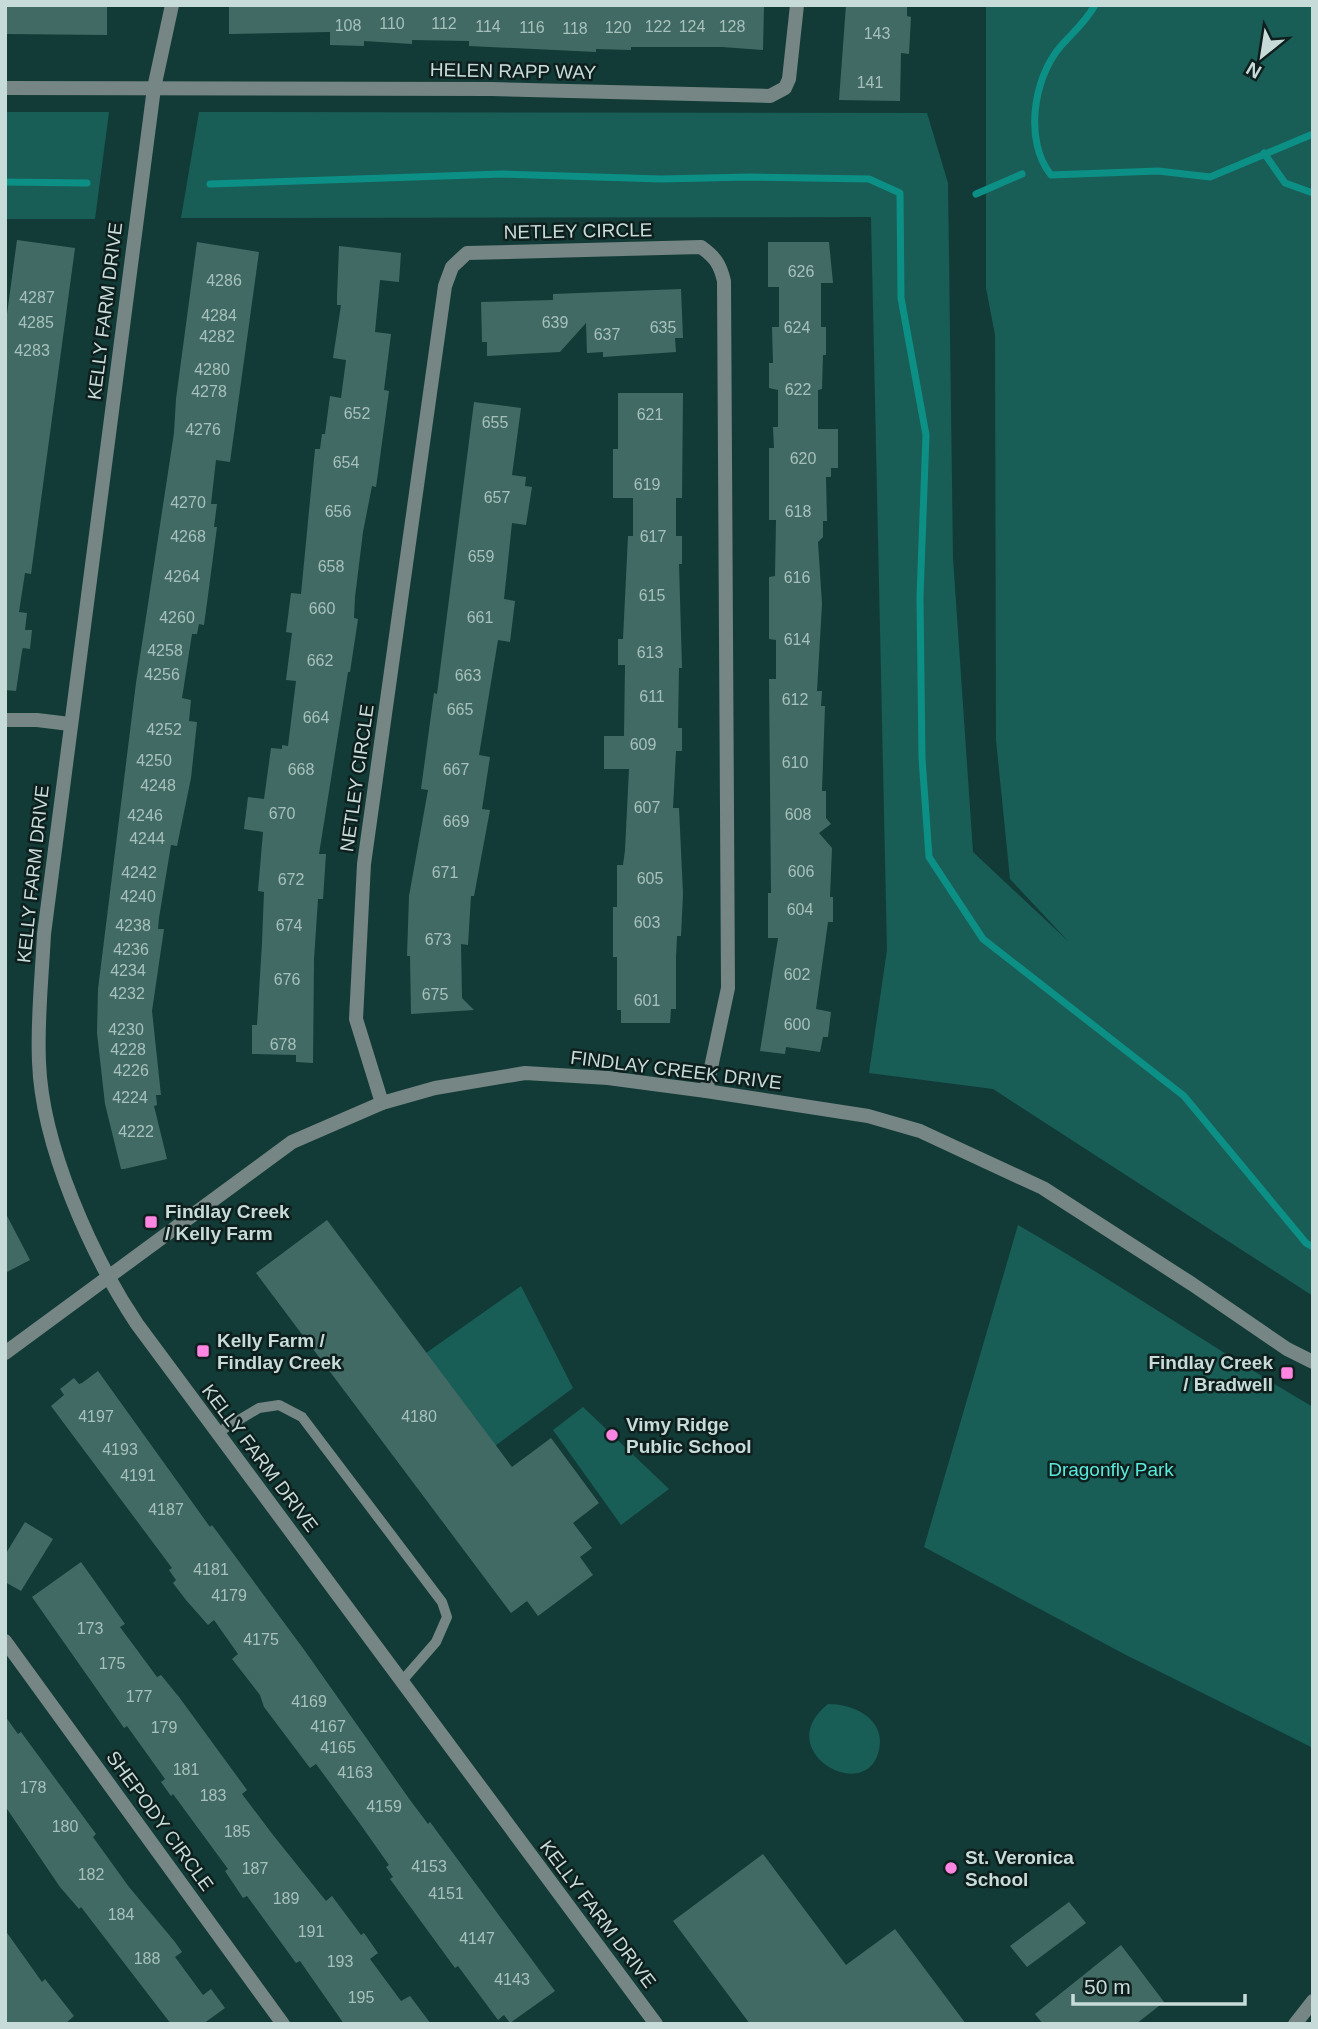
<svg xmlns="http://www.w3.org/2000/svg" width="1318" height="2029" font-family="Arial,sans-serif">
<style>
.green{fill:#195d57}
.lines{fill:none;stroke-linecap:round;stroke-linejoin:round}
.stream{stroke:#0c9086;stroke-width:7}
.building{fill:#426a65}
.service{stroke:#758684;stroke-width:10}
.minor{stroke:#758684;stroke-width:14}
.tertiary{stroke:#758684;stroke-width:14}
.poi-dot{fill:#fd86e2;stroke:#0e1f1d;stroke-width:2.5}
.labels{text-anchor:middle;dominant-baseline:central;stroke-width:5;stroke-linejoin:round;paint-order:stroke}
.number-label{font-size:16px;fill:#a6c0bc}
.street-label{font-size:19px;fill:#c7dcd9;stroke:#0e1f1d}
.poi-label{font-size:19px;font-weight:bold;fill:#c7dcd9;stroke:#0e1f1d;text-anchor:start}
.park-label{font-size:19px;fill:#59eadc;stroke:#0e1f1d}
</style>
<rect width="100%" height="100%" fill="#123b37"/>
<path class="green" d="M986 5H1313V1296L993 1089 869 1073 887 950 871 217 181 218 199 112 927 113 948 183 953 558 973 852 1069 942 1010 879 996 740 995 335 986 288Z
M5 112H109L95 219H5Z
M1018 1225C1118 1283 1213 1348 1313 1407V1748L1126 1655 924 1547Z
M521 1286 573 1388 495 1446 426 1353Z
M583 1407 669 1489 621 1525 553 1430Z
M828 1704C854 1704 886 1719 879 1750 867 1806 769 1751 828 1704Z"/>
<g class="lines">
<path class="stream" d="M1095 5C1085 23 1073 32 1060 47 1033 79 1024 142 1051 175L1158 171 1210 177 1313 134
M1264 153 1285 183 1313 193
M5 182 87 183
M210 184 502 174 661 179 750 177 869 179 900 193 901 298 926 435 920 597 922 758 929 857 983 939 1184 1096 1306 1243 1313 1247
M976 194 1022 174"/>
</g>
<path class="building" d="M6 5H107V35L6 34Z
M229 5H764L763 50 722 47H631V50L596 49V52L469 46V41L412 40V44L364 41V46L330 45V32L229 34Z
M846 5H907V16L911 17 909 54 901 53 900 101 839 100Z
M17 240 75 248 31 574 25 573 19 612 27 613 25 630H32L30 649 23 648 22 651 16 691 5 690V329Z
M197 242 259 252 230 462 216 460 211 504H217L214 527H217L207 603 204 625 199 624 197 634H192L182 698 191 700 189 721 197 722 191 778 177 846 171 845 159 918 158 929H164L152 1011 161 1095H156L157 1105 154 1106 167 1159 124 1169H121L105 1104 97 1033 98 989 136 683 174 433 176 399Z
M768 242H829L833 283H821V327H826V355H823L822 389 818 390V429H838V468H831V477H826L827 521H823V537L818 542 822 604 817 691H822L821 706H825L822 791H826V818L831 824 819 833 832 848 830 897H833V922H828L816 1009 831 1012 828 1037H823L820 1052 786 1047 785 1054 760 1051 778 938H768V893H771L769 679H776V640L769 639V577L775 576 776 520H769V448H774L773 427H778V390L769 388V363H773L772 327H779V287H768Z
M339 246 401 253 399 282 380 280 375 332 391 334 384 390 389 391 376 487 372 486 363 532 355 597 354 618 358 619 350 672H348L319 854H326L323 899H318L314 959 313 1063 296 1062V1055L252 1054V1025H257L262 943 264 892 258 891 263 832 244 829 248 797 264 799 271 748 282 749V745L288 746 296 681 286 680 292 633 286 632 291 593 301 594 315 449H320L322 434H325L330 396 341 398 346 360 333 358 341 305H337V296Z
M681 289 683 338H675L676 352 603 357V352L587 353 586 323 560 352 487 356V342H482L481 302 553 300V294Z
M618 393H683L682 498H676V536H682V564H679L682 668H679L678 728H682V751H676L673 808H679L683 894 681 936H677L676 957V1009H671L670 1023H621V1010H617V957H613V907H617V865H623L625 850 629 769H604V736H624L625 665H618V639H623L628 536H633V498H613V449H618Z
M474 402 521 408 512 475 526 477 525 486 532 487 526 525 512 523 504 599 515 601 510 642 498 640 479 755 490 757 482 809 490 810 474 896H471L468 945 461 944 462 998 474 1010 411 1014 410 956H407L409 896 428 790 421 789 434 693 437 694Z
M5 1212 30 1260 5 1273Z
M327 1220 512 1467 551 1438 599 1503 573 1523 592 1548 580 1557 593 1575 538 1616 527 1601 511 1613 256 1273Z
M98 1371 210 1527 212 1525 305 1651 410 1800 428 1824 430 1822 555 1991 510 2023 504 2015 498 2020 458 1966 455 1968 390 1879 393 1877 386 1867 389 1865 358 1821 316 1764 310 1768 264 1707 260 1695 232 1659 238 1654 214 1620 208 1625 186 1600 173 1583 176 1580 169 1570 172 1568 51 1406 64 1395 60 1389 74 1378 79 1384 82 1383Z
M25 1522 53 1539 21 1591 5 1582V1555Z
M81 1562 125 1624 120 1627 157 1677 161 1675 179 1697 247 1790 242 1794 273 1835 326 1901 332 1896 361 1935 364 1933 378 1953 370 1959 401 2001 410 1996 431 2024H344L300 1961 296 1963 247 1896 243 1898 225 1871 228 1869 173 1794 171 1796 161 1782 165 1779 127 1726 124 1728 32 1597Z
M5 1716 18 1734 21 1732 96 1834 93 1837 129 1887 175 1942 182 1952 175 1957 203 1995 211 1989 225 2008 203 2024H171L81 1907 79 1909 60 1887 5 1806Z
M763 1854 846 1965 895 1929 966 2024H750L673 1921Z
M1069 1902 1086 1923 1027 1967 1010 1946Z
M5 1930 42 1982 45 1979 74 2016 65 2024H5Z
M1121 1945 1164 2002 1136 2024H1043L1035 2014Z"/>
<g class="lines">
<path class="service" d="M217 1433 259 1408 279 1405 302 1417 442 1602 447 1617 436 1642 402 1681"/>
<path class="minor" d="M5 88 491 89 770 96 785 88 789 79 797 5
M5 720H37L70 724
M382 1103 356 1019 364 864 445 286 452 267 467 253 701 247C715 257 720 264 724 281L728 988 706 1091
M5 1641 283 2024
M1295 2024 1313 2001"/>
<path class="tertiary" d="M172 5 154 88 44 934C42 976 37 1020 39 1062 42 1146 91 1255 137 1324L656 2024
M5 1353 292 1142 382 1103 435 1088 525 1073 608 1078 706 1091 868 1116 920 1131 1043 1188 1192 1284 1287 1349 1313 1362"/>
</g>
<g class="poi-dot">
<rect x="144" y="1215" width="14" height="14" rx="3.5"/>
<rect x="196" y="1344" width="14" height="14" rx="3.5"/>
<rect x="1280" y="1366" width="14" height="14" rx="3.5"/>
<circle cx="612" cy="1435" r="7"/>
<circle cx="951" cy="1868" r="7"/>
</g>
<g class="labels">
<g class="number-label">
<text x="392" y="23">110</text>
<text x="444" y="23">112</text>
<text x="348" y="25">108</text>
<text x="488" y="26">114</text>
<text x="658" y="26">122</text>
<text x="692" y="26">124</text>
<text x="732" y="26">128</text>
<text x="532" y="27">116</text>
<text x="618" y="27">120</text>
<text x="575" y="28">118</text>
<text x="877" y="33">143</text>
<text x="870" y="82">141</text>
<text x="801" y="271">626</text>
<text x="224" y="280">4286</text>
<text x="37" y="297">4287</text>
<text x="219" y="315">4284</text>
<text x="36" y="322">4285</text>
<text x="555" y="322">639</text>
<text x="663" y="327">635</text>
<text x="797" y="327">624</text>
<text x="607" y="334">637</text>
<text x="217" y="336">4282</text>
<text x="32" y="350">4283</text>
<text x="212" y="369">4280</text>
<text x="798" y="389">622</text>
<text x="209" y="391">4278</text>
<text x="357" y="413">652</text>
<text x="650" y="414">621</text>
<text x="495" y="422">655</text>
<text x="203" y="429">4276</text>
<text x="803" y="458">620</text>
<text x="346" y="462">654</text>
<text x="647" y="484">619</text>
<text x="497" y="497">657</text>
<text x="188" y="502">4270</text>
<text x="338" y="511">656</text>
<text x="798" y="511">618</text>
<text x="188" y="536">4268</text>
<text x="653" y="536">617</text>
<text x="481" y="556">659</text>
<text x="331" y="566">658</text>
<text x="182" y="576">4264</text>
<text x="797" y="577">616</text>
<text x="652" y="595">615</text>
<text x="322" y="608">660</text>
<text x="177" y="617">4260</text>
<text x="480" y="617">661</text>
<text x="797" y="639">614</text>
<text x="165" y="650">4258</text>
<text x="650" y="652">613</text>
<text x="320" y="660">662</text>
<text x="162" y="674">4256</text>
<text x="468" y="675">663</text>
<text x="652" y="696">611</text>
<text x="795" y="699">612</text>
<text x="460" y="709">665</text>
<text x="316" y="717">664</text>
<text x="164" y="729">4252</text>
<text x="643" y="744">609</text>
<text x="154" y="760">4250</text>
<text x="795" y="762">610</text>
<text x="301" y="769">668</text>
<text x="456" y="769">667</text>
<text x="158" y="785">4248</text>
<text x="647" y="807">607</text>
<text x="282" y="813">670</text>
<text x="798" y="814">608</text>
<text x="145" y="815">4246</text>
<text x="456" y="821">669</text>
<text x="147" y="838">4244</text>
<text x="801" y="871">606</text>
<text x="139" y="872">4242</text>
<text x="445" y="872">671</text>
<text x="650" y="878">605</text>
<text x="291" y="879">672</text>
<text x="138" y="896">4240</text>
<text x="800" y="909">604</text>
<text x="647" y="922">603</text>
<text x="133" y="925">4238</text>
<text x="289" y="925">674</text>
<text x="438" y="939">673</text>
<text x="131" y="949">4236</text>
<text x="128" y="970">4234</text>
<text x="797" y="974">602</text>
<text x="287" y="979">676</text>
<text x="127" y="993">4232</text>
<text x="435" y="994">675</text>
<text x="647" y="1000">601</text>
<text x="797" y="1024">600</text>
<text x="126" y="1029">4230</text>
<text x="283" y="1044">678</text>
<text x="128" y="1049">4228</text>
<text x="131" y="1070">4226</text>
<text x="130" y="1097">4224</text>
<text x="136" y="1131">4222</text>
<text x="96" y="1416">4197</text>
<text x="419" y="1416">4180</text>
<text x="120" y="1449">4193</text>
<text x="138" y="1475">4191</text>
<text x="166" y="1509">4187</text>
<text x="211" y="1569">4181</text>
<text x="229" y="1595">4179</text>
<text x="90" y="1628">173</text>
<text x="261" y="1639">4175</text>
<text x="112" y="1663">175</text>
<text x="139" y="1696">177</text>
<text x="309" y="1701">4169</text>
<text x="328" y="1726">4167</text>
<text x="164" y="1727">179</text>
<text x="338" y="1747">4165</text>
<text x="186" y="1769">181</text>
<text x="355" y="1772">4163</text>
<text x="33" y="1787">178</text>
<text x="213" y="1795">183</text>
<text x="384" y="1806">4159</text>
<text x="65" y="1826">180</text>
<text x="237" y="1831">185</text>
<text x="429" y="1866">4153</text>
<text x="255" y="1868">187</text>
<text x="91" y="1874">182</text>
<text x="446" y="1893">4151</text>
<text x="286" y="1898">189</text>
<text x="121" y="1914">184</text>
<text x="311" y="1931">191</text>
<text x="477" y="1938">4147</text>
<text x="147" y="1958">188</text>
<text x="340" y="1961">193</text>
<text x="512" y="1979">4143</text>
<text x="361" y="1997">195</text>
</g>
<g class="street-label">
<text transform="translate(513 71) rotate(1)">HELEN RAPP WAY</text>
<text transform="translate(578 231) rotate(-1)">NETLEY CIRCLE</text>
<text transform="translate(105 311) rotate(-83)">KELLY FARM DRIVE</text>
<text transform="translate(357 778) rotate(-82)">NETLEY CIRCLE</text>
<text transform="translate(33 874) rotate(-84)">KELLY FARM DRIVE</text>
<text transform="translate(676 1070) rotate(7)">FINDLAY CREEK DRIVE</text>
<text transform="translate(260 1458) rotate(53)">KELLY FARM DRIVE</text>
<text transform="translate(160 1821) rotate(54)">SHEPODY CIRCLE</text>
<text transform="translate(598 1914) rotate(53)">KELLY FARM DRIVE</text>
</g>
<g class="poi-label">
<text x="165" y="1211">Findlay Creek<tspan x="165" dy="22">/ Kelly Farm</tspan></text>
<text x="217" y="1340">Kelly Farm /<tspan x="217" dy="22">Findlay Creek</tspan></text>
<text x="1273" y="1362" text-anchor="end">Findlay Creek<tspan x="1273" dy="22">/ Bradwell</tspan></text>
<text x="626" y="1424">Vimy Ridge<tspan x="626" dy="22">Public School</tspan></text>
<text x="965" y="1857">St. Veronica<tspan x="965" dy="22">School</tspan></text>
</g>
<g class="park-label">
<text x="1111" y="1469">Dragonfly Park</text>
</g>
</g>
<rect width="1318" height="2029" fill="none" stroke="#c7dcd9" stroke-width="14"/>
<g transform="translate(1262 56) rotate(210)" stroke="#0e1f1d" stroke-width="5" paint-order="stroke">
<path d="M0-5L12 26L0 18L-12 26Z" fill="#c7dcd9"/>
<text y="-10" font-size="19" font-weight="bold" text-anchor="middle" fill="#c7dcd9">N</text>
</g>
<path d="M1073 1994v10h172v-10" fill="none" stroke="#c7dcd9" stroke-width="3.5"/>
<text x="1084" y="1994" font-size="21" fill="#c7dcd9" stroke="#0e1f1d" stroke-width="5" paint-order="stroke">50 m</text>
</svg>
